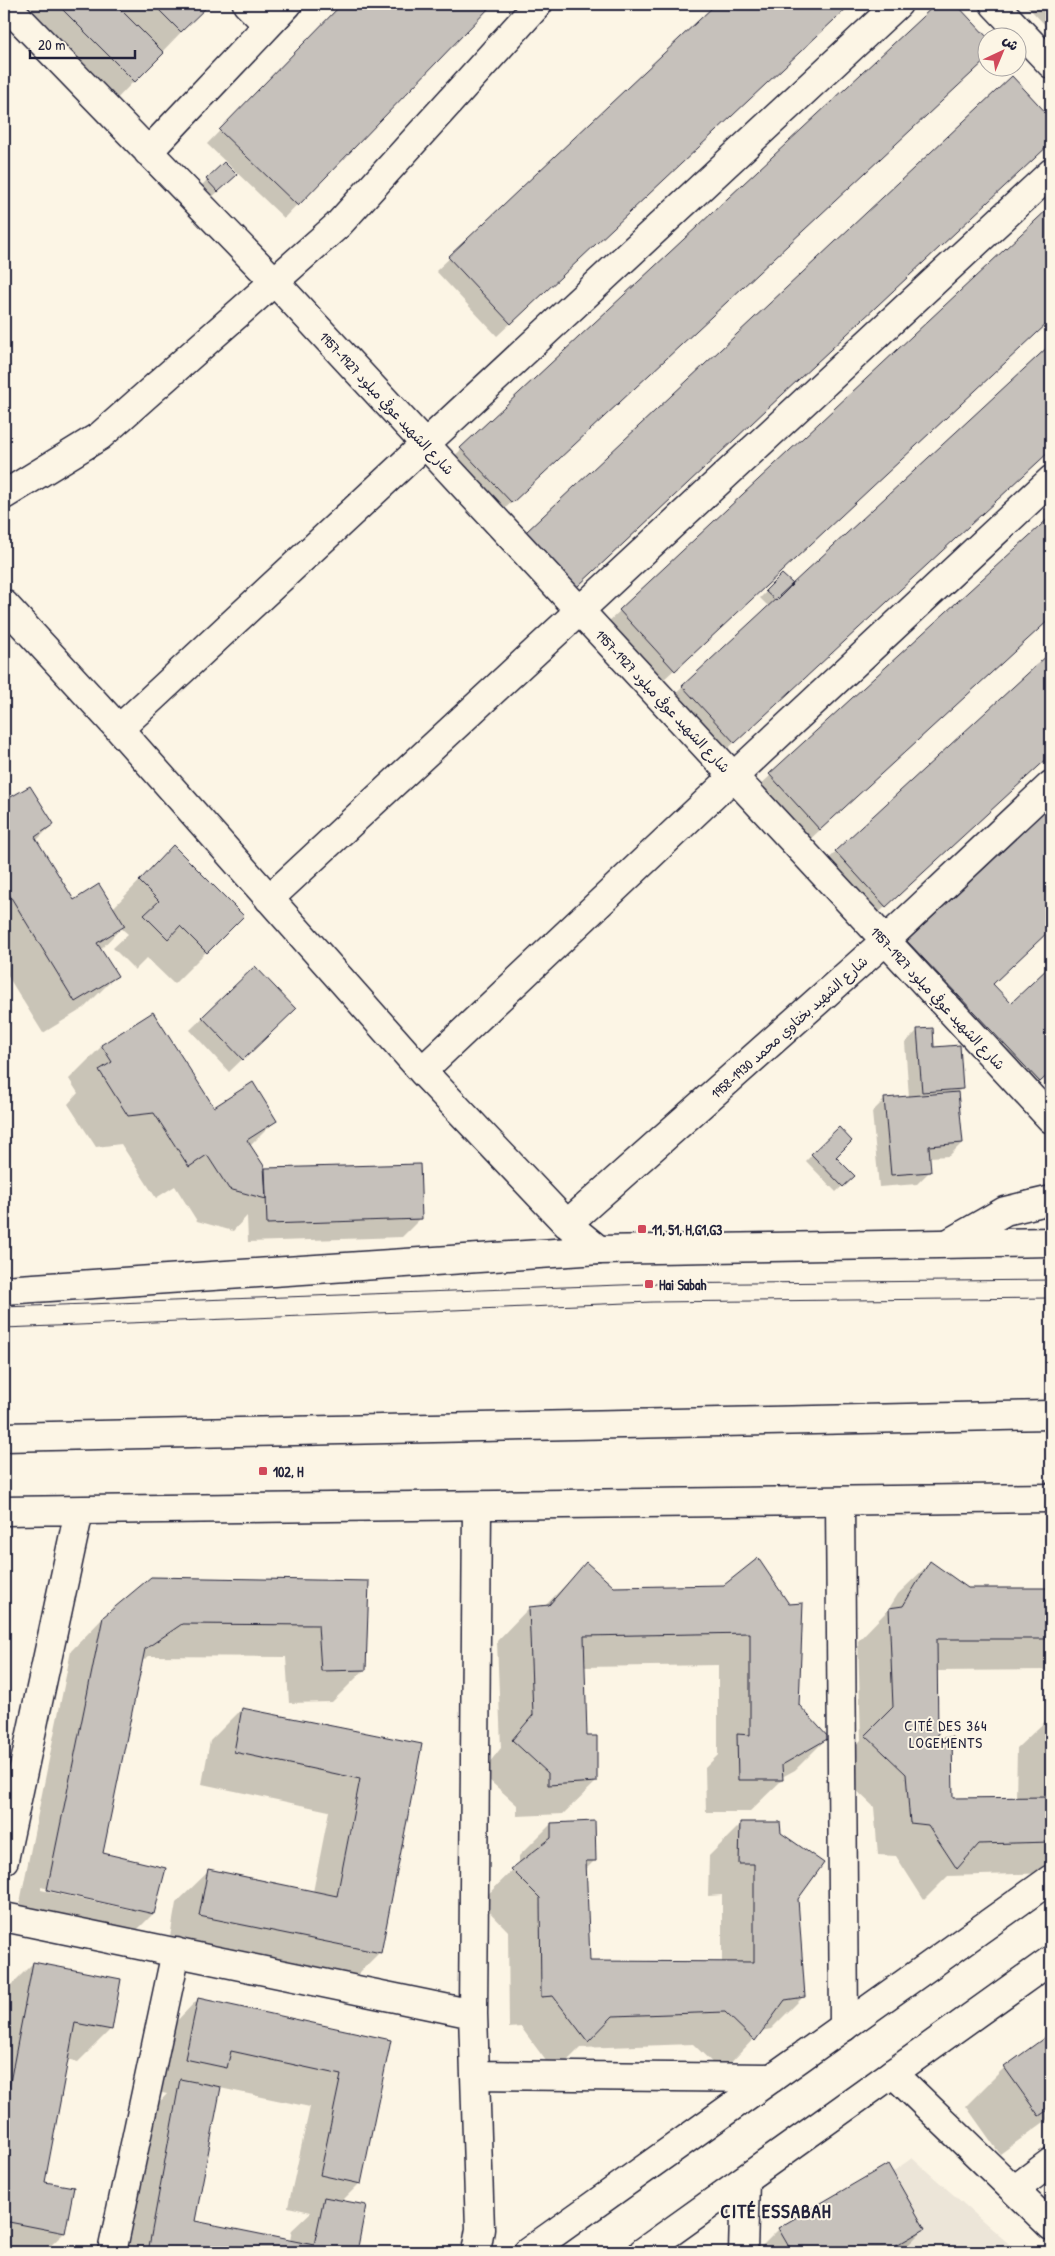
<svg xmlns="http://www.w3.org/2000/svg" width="1055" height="2256" font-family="'Patrick Hand','Playpen Sans Arabic',sans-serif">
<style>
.built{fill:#ece5d8}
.shadow{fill:#0003;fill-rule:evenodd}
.building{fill:#c6c1bb;stroke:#22223b}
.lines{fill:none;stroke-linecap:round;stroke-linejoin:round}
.street-casing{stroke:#22223b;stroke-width:31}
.secondary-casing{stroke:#22223b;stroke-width:31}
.primary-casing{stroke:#22223b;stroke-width:31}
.street{stroke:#fcf5e5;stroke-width:28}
.secondary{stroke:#fcf5e5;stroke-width:28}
.primary{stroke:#fcf5e5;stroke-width:28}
.tram{stroke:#22223b;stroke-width:1}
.poi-dot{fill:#d1495b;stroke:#fcf5e5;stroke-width:2}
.labels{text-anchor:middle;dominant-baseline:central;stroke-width:4;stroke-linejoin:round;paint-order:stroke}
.street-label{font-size:14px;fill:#22223b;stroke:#fcf5e5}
.poi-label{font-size:14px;font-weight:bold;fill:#22223b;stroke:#fcf5e5;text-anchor:start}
.neighbourhood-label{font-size:15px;letter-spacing:1px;fill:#22223b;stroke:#fcf5e5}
.district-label{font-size:19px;font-weight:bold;letter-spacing:1px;fill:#22223b;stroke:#fcf5e5}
</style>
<rect width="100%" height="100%" fill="#fcf5e5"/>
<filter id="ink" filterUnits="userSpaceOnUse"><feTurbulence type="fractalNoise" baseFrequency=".02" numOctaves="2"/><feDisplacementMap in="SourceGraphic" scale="10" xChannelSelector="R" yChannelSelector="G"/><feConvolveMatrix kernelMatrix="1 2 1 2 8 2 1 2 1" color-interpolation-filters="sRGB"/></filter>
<g filter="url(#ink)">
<path class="built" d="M912 2158 1018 2252H797V2240Z"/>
<path class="shadow" d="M36 4H208L110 106 22 17Z
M343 4H491L284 218 207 144Z
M718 4H850L497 336 436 271Z
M937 4H954L988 39V57L498 515 448 462Z
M1025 4H1051V31Z
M1012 78 1051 120V142L564 599 514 546Z
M207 180 229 182 211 198 201 186Z
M1051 208V319L661 682 607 623Z
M1051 345V449L721 755 670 699 769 607 760 598 782 576 792 585Z
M1051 517V617L807 842 757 788Z
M1051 654V754L872 919 823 864Z
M4 791 9 800 53 824 36 841 73 901 113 908 173 847 242 916 174 984 147 958 135 970 113 948 128 934 121 928 100 950 116 976 84 1008 43 1033 4 970Z
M1051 806V928L992 985 1011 1005 1051 967V1071L1027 1094 895 955Z
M255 967 281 1022 229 1072 190 1030Z
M153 1014 213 1108 276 1120 250 1146 263 1172 265 1170 421 1218 402 1237 248 1242 247 1216 233 1231 197 1221 175 1186 156 1198 121 1144 96 1147 68 1104 78 1093 69 1079 102 1046Z
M918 1030 962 1088 957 1093 962 1143 949 1156 929 1157 930 1171 917 1184 879 1187 872 1112 885 1099 909 1097 905 1043Z
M838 1128 834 1157 853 1176 836 1192 806 1161Z
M931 1562 967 1589H1051V1670L936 1671 937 1739 952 1799H1016L1017 1748 1051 1716V1873L948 1876 924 1900 896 1856 878 1855 874 1807 833 1768 861 1740 858 1641 888 1610 898 1594Z
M586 1564 613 1588 725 1587 798 1705 827 1738 795 1770 782 1777V1780L749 1812H706L705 1768 718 1755V1665L583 1667 586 1737 596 1782 563 1814 517 1816V1805L481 1773 501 1748 497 1641 529 1608 544 1607Z
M367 1582 365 1669 332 1702 289 1703 286 1657 149 1656 141 1662 102 1854 153 1914 121 1946 16 1922 71 1651 103 1618ZM41 1887 132 1908V1910L41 1890Z
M242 1709 421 1745 380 1952 348 1984 168 1948 176 1903 209 1871 313 1892 329 1811 202 1784 210 1741Z
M551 1824 595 1860 585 1870 589 1962 722 1963V1895L708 1896 709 1856 741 1824 780 1834 803 1997 771 2029 761 2031 722 2072 693 2044 580 2048 555 2073 521 2027 509 2028 508 1931 480 1902 519 1864V1856Z
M33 1963 111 2029 78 2062 67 2059 43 2183 64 2233 44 2252H4V1992Z
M198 1999 390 2041 360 2183 341 2202 365 2206 355 2252H122L149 2113 167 2094 153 2091 166 2032ZM220 2088 310 2107 288 2207 311 2212 292 2230 290 2241 194 2222Z
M1051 2034V2117L1000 2154 966 2106 1005 2067Z
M779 2229H924L905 2248 897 2252H762L760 2248Z"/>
<path class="building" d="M57 4H115L164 53 135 82Z
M153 4H210L181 32Z
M342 4H493L298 206 219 130Z
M716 4H851L511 324 448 257Z
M936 4H956L988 38V58L512 503 460 448Z
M1012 76 1051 118V143L577 587 526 532Z
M224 162 237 175 218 192 206 179Z
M1051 206V320L675 671 619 610Z
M1051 344V450L735 743 682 686Z
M1051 516V618L820 830 769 774Z
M782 574 793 584 776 601 765 591Z
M1051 652V755L886 907 835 851Z
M30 786 54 824 35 837 74 900 99 884 125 926 97 943 118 976 75 1002 4 886V789L9 798Z
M1051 805V929L993 984 1011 1003 1051 965V1072L1040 1082 907 941Z
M173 845 244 916 207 953 180 926 168 939 144 915 159 901 139 881Z
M255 966 296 1009 243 1060 202 1017Z
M153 1012 214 1107 253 1082 277 1121 247 1140 264 1166 266 1199 229 1189 207 1155 189 1167 154 1113 128 1116 99 1070 112 1062 101 1045Z
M933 1028 934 1047 960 1045 963 1089 922 1092 917 1029Z
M958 1092 963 1143 929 1146 931 1172 891 1175 884 1098Z
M839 1127 852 1141 836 1157 855 1176 843 1187 811 1154Z
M420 1164 422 1219 267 1224 265 1168Z
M758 1558 789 1604 803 1603 799 1705 829 1738 782 1765 783 1780H738L737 1734 750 1735V1633L584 1636 587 1736H597V1782L548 1785V1773L512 1740 533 1715 529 1607 549 1605 586 1562 614 1587 724 1585Z
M930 1561 968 1588H1051V1639H937L938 1738 952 1737 953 1798 1047 1797 1048 1715H1051V1842L979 1844 957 1869 928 1825 910 1823 906 1774 865 1735 893 1707 889 1608 903 1606Z
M151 1577 369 1581 366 1670 321 1671 318 1625 182 1624 145 1649 103 1853 166 1868 154 1914 47 1890 103 1617Z
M242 1708 422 1744 381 1953 199 1916 208 1869 337 1896 360 1779 234 1752Z
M595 1821 596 1861H586L590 1961 754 1962V1864H739L740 1822H780L781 1833 824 1863 798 1899 805 1997 785 2000 755 2041 725 2012 613 2016 588 2042 553 1996 541 1997 540 1898 511 1869 551 1838V1823Z
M33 1962 121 1979 112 2030 75 2023 45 2182 74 2187 65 2233 4 2221V2114Z
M198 1998 391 2040 361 2184 320 2175 341 2075 231 2051 227 2068 185 2059Z
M1051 2033V2108L1039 2116 1004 2067Z
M180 2079 221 2087 195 2221 314 2245 324 2197 366 2205 357 2252H148Z
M888 2164 925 2229 885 2252H792L778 2228Z"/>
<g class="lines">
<g class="street-casing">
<path id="street" d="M5 4 274 281 1051 1119
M247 4 268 25
M994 4 1051 64
M148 152 288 4
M4 604 119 729 422 1071 567 1224 599 1250
M119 729 898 4
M269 899 1051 173
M422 1071 733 777 1051 480
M567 1224 885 941 1051 785
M949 1243 1005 1211 1051 1200
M840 1501 844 2027
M4 1917 473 2014
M893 2073 1051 2226
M475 2075 772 2078
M1014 2190 1051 2162
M112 2252 176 1952
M476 2252 480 2229 473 2014 477 1506
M743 2252 745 2180"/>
</g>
<g class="secondary-casing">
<path id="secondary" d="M4 495 100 436 338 225 538 4
M4 1511 1051 1498
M4 1860 79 1511
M528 2252 1051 1879
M643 2252 1051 1960"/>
</g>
<g class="primary-casing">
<path id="primary" d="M4 1290 599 1250 1051 1242
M4 1437 1051 1415"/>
</g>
<use href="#street" class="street"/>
<use href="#secondary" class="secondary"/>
<use href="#primary" class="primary"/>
<path class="tram" d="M4 1307 649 1284 1051 1280
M4 1328 652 1302 1051 1298"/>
</g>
</g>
<g class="poi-dot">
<rect x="637" y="1224" width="10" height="10" rx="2.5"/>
<rect x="644" y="1279" width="10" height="10" rx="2.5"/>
<rect x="258" y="1466" width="10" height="10" rx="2.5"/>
</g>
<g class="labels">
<g class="street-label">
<text transform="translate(387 403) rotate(47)">شارع الشهيد عوفي ميلود 1927-1957</text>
<text transform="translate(663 701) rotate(47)">شارع الشهيد عوفي ميلود 1927-1957</text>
<text transform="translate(938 998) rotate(47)">شارع الشهيد عوفي ميلود 1927-1957</text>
<text transform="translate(789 1027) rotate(-42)">شارع الشهيد بختاوي محمد 1930-1958</text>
</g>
<g class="poi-label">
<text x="652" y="1229">11, 51, H,G1,G3</text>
<text x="659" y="1284">Hai Sabah</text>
<text x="273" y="1471">102, H</text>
</g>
<g class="neighbourhood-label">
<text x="946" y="1725">CITÉ DES 364<tspan x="946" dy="17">LOGEMENTS</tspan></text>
</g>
<g class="district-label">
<text x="776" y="2211">CITÉ ESSABAH</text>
</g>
</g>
<rect width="1055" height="2256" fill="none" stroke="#fcf5e5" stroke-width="20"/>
<rect x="10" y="10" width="1035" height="2236" fill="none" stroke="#22223b" stroke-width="2" filter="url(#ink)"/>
<g transform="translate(1002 52) rotate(44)"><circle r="24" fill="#fcf5e5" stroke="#a5a1a1"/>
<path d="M0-4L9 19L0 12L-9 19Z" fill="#d1495b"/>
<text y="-8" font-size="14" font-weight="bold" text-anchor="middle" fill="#22223b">ش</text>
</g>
<path d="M30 50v8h105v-8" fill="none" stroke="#22223b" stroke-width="2.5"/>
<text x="38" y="50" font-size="15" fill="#22223b" stroke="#fcf5e5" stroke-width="4" paint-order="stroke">20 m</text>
</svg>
